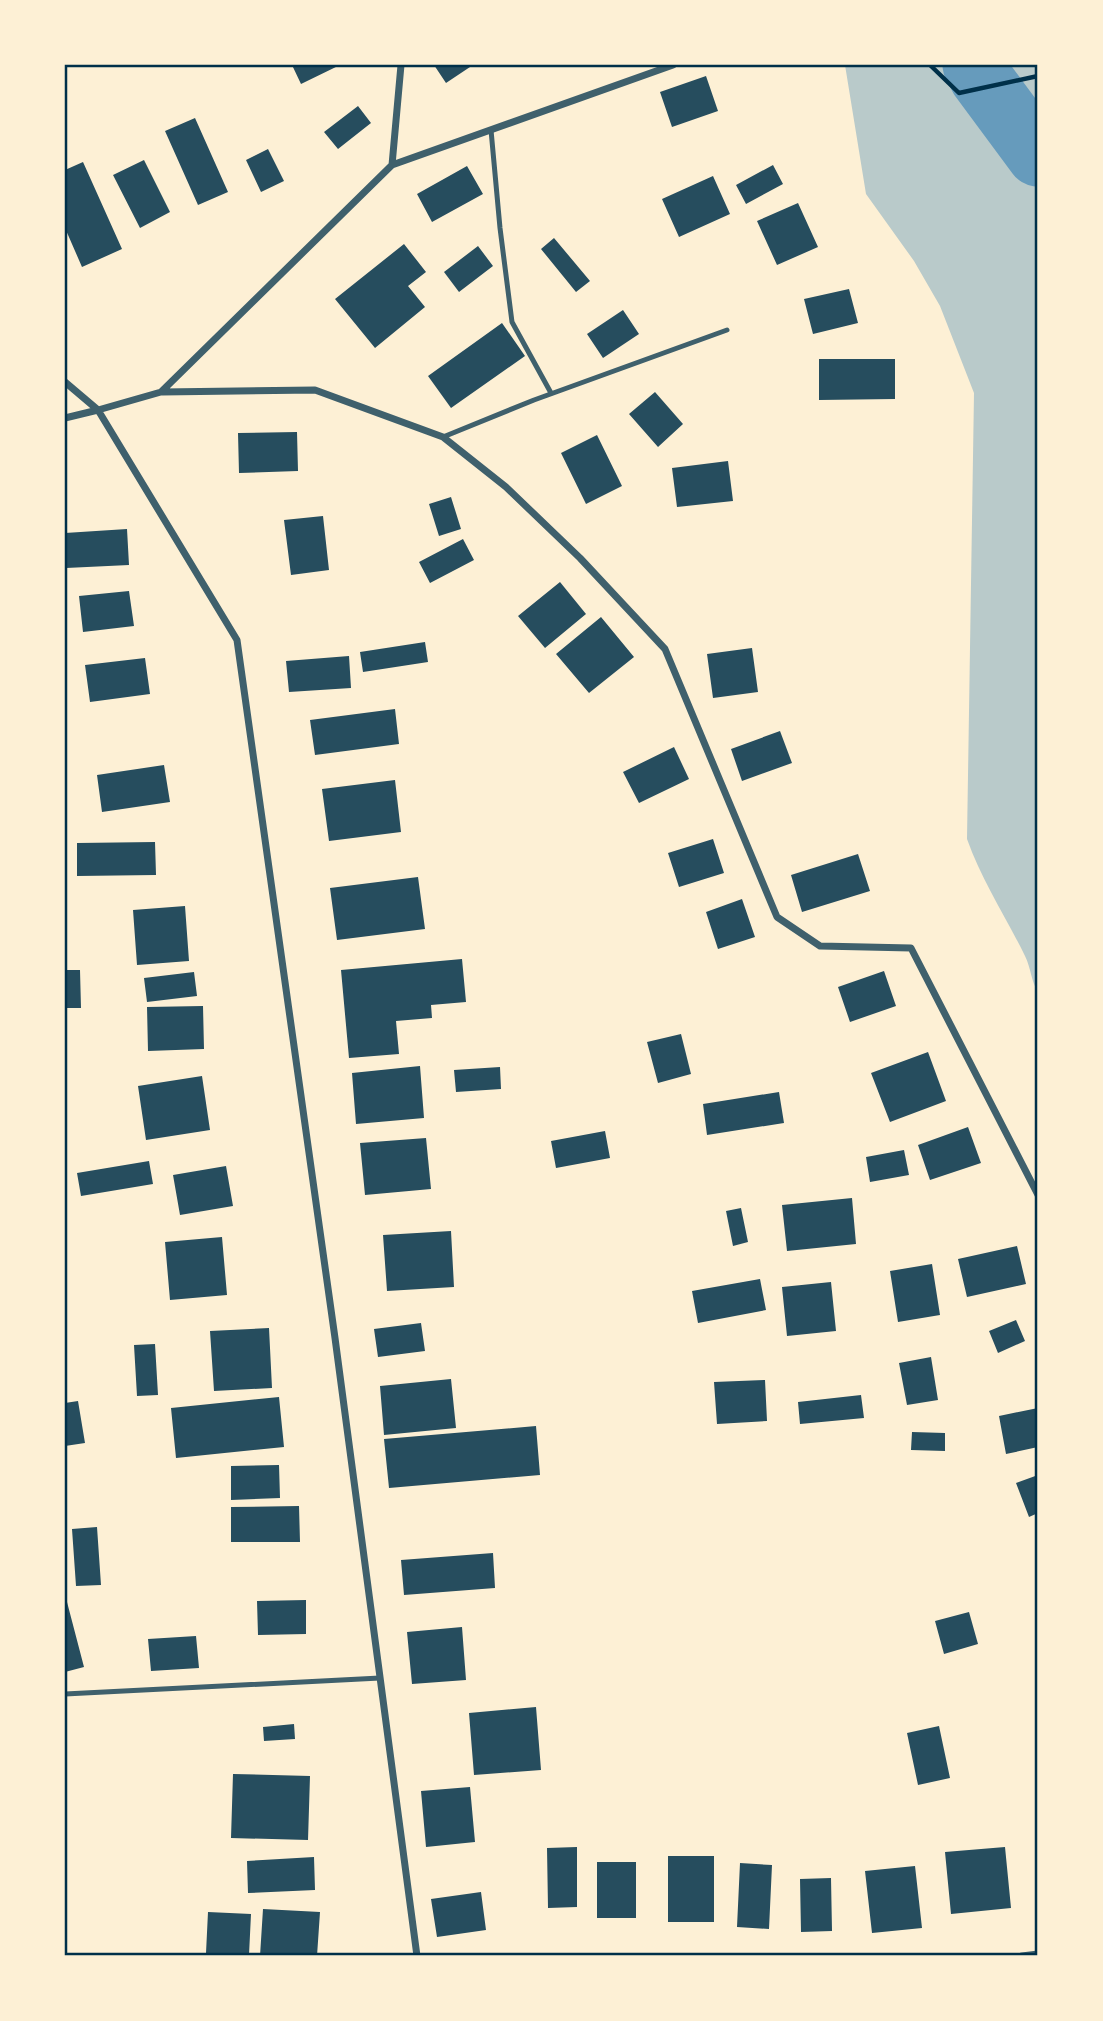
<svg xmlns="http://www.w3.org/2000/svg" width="1103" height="2021" font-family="'IBM Plex Sans',sans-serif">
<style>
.green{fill:#b9caca}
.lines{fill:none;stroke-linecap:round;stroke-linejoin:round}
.river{stroke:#669bbc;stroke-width:63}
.building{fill:#264d5e}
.path{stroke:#003049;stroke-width:4.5}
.service{stroke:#3f606c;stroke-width:5}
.minor{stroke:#3f606c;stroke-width:7}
.neatline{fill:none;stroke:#003049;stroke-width:2.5}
</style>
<rect width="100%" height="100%" fill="#fdf0d5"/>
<path class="green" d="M845 65H1038V992C1031 981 1031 968 1025 956 1006 917 982 881 967 839L974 393 940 306 914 261 866 194Z"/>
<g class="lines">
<path class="river" d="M974 65 981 78 1038 155"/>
</g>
<path class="building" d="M292 65H340L301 84Z
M434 65H473L446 83Z
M706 76 718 111 672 127 660 92Z
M358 106 371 123 338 149 324 132Z
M195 118 228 192 198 205 165 131Z
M268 149 284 181 261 192 246 160Z
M144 160 170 212 140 228 113 175Z
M83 162 122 249 82 267 65 228V170Z
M773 165 783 184 746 204 736 185Z
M467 166 483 194 432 222 417 194Z
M713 176 730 214 679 237 662 199Z
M798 203 818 247 777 265 757 221Z
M554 238 590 281 576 292 541 249Z
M404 244 426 272 408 286 425 307 375 348 335 299Z
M478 246 493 266 459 292 444 272Z
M849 289 858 323 813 334 804 299Z
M623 310 639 334 603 358 587 334Z
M502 323 525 356 451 408 428 376Z
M819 359H895V399L819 400Z
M655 392 683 424 658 447 629 414Z
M297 432 298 471 239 473 238 433Z
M597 435 622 486 586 504 561 453Z
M728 461 733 501 677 507 672 468Z
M451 497 461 529 439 536 429 504Z
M323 516 329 570 291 575 284 520Z
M127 529 129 565 66 568 65 533Z
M463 539 474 560 430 583 419 562Z
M560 582 586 614 545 648 518 616Z
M129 591 134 626 83 632 79 596Z
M601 617 634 657 589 693 556 654Z
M425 642 428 662 363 672 360 652Z
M752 648 758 692 713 698 707 654Z
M349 656 351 688 289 692 286 661Z
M145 658 150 694 90 702 85 665Z
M395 709 399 744 315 755 310 720Z
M780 731 792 763 742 781 731 749Z
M674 747 689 779 639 803 623 772Z
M164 765 170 802 102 812 97 775Z
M395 780 401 832 329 841 322 789Z
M713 839 724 873 679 887 668 853Z
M155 842 156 875 77 876V843Z
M858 854 870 891 802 912 791 875Z
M418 877 425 929 337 940 330 888Z
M742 899 755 937 718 949 706 912Z
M185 906 189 961 137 965 133 910Z
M462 959 466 1002 431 1005 432 1018 396 1021 399 1054 349 1058 341 970Z
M65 970H80L81 1008H65Z
M884 971 896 1006 850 1022 838 987Z
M194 972 197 996 147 1002 144 978Z
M203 1006 204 1049 148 1051 147 1007Z
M681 1034 691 1074 658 1083 647 1042Z
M928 1052 946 1101 890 1122 871 1073Z
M420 1066 424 1118 356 1124 352 1073Z
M500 1067 501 1089 456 1092 454 1070Z
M202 1076 210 1130 146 1140 138 1086Z
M779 1092 784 1123 707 1135 703 1104Z
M968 1127 981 1163 930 1180 918 1145Z
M605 1131 610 1158 556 1168 551 1141Z
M426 1138 431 1189 365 1195 360 1143Z
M904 1150 909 1175 870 1182 866 1157Z
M149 1161 153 1184 81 1196 77 1173Z
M226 1166 233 1206 180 1215 173 1175Z
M852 1198 856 1244 787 1251 782 1205Z
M741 1208 748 1242 733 1246 726 1211Z
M451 1231 454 1287 387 1291 383 1235Z
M222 1237 227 1295 170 1300 165 1242Z
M1017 1246 1026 1284 967 1297 958 1259Z
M932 1264 940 1315 898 1322 890 1271Z
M760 1279 766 1310 698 1323 692 1291Z
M831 1282 836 1331 787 1336 782 1287Z
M1016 1320 1025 1341 998 1353 989 1331Z
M421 1323 425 1351 378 1357 374 1329Z
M269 1328 272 1388 214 1391 210 1331Z
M155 1344 158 1395 137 1396 134 1345Z
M931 1357 938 1400 907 1405 899 1363Z
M451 1379 456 1428 384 1435 380 1386Z
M765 1380 767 1421 717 1424 714 1382Z
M861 1395 864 1418 800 1424 798 1402Z
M279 1397 284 1447 176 1458 171 1408Z
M78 1401 85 1443 65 1446V1403Z
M1038 1408V1447L1006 1454 999 1416Z
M536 1426 540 1475 389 1488 384 1439Z
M912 1432 945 1433V1451L911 1450Z
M279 1465 280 1498 231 1500V1466Z
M1038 1475V1513L1029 1517 1016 1483Z
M299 1506 300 1542H231V1507Z
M97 1527 101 1585 76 1586 72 1529Z
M493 1553 495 1588 404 1595 401 1560Z
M306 1600V1634L258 1635 257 1601Z
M65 1602H67L84 1667 65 1672Z
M969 1612 978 1644 944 1654 935 1621Z
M462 1627 466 1680 412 1684 407 1632Z
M196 1636 199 1668 151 1671 148 1639Z
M536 1707 541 1770 474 1775 469 1713Z
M294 1724 295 1739 264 1741 263 1727Z
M939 1726 950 1778 918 1785 907 1733Z
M233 1774 310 1776 308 1840 231 1838Z
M470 1787 475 1842 426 1847 421 1791Z
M577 1847V1907L548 1908 547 1848Z
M1005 1847 1011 1908 951 1914 945 1852Z
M668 1856H714V1922H668Z
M314 1857 315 1890 248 1893 247 1861Z
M597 1862H636V1918H597Z
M740 1863 772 1865 769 1929 737 1927Z
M915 1866 922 1928 872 1933 865 1871Z
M831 1878 832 1931 801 1932 800 1879Z
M481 1892 486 1930 437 1937 431 1899Z
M263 1909 320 1912 317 1956H260Z
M208 1912 251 1914 249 1955 206 1953Z"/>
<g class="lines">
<path class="path" d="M930 65 959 93 1038 76"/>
<path class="service" d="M491 130 500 228 512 322 551 393
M443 437 534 400 727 330
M65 1694 380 1678"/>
<path class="minor" d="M392 165 401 65
M65 382 98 410
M162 392 315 390 443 437 506 487 580 558 665 649 777 917 820 946 911 948 1038 1195
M65 418 98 410
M417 1956 335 1338 237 640 98 410 161 392 392 165 673 65
M1022 1956 1038 1954"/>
</g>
<rect width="1103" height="2021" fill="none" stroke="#fdf0d5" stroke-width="133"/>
<rect x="66" y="66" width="970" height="1888" class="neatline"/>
</svg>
